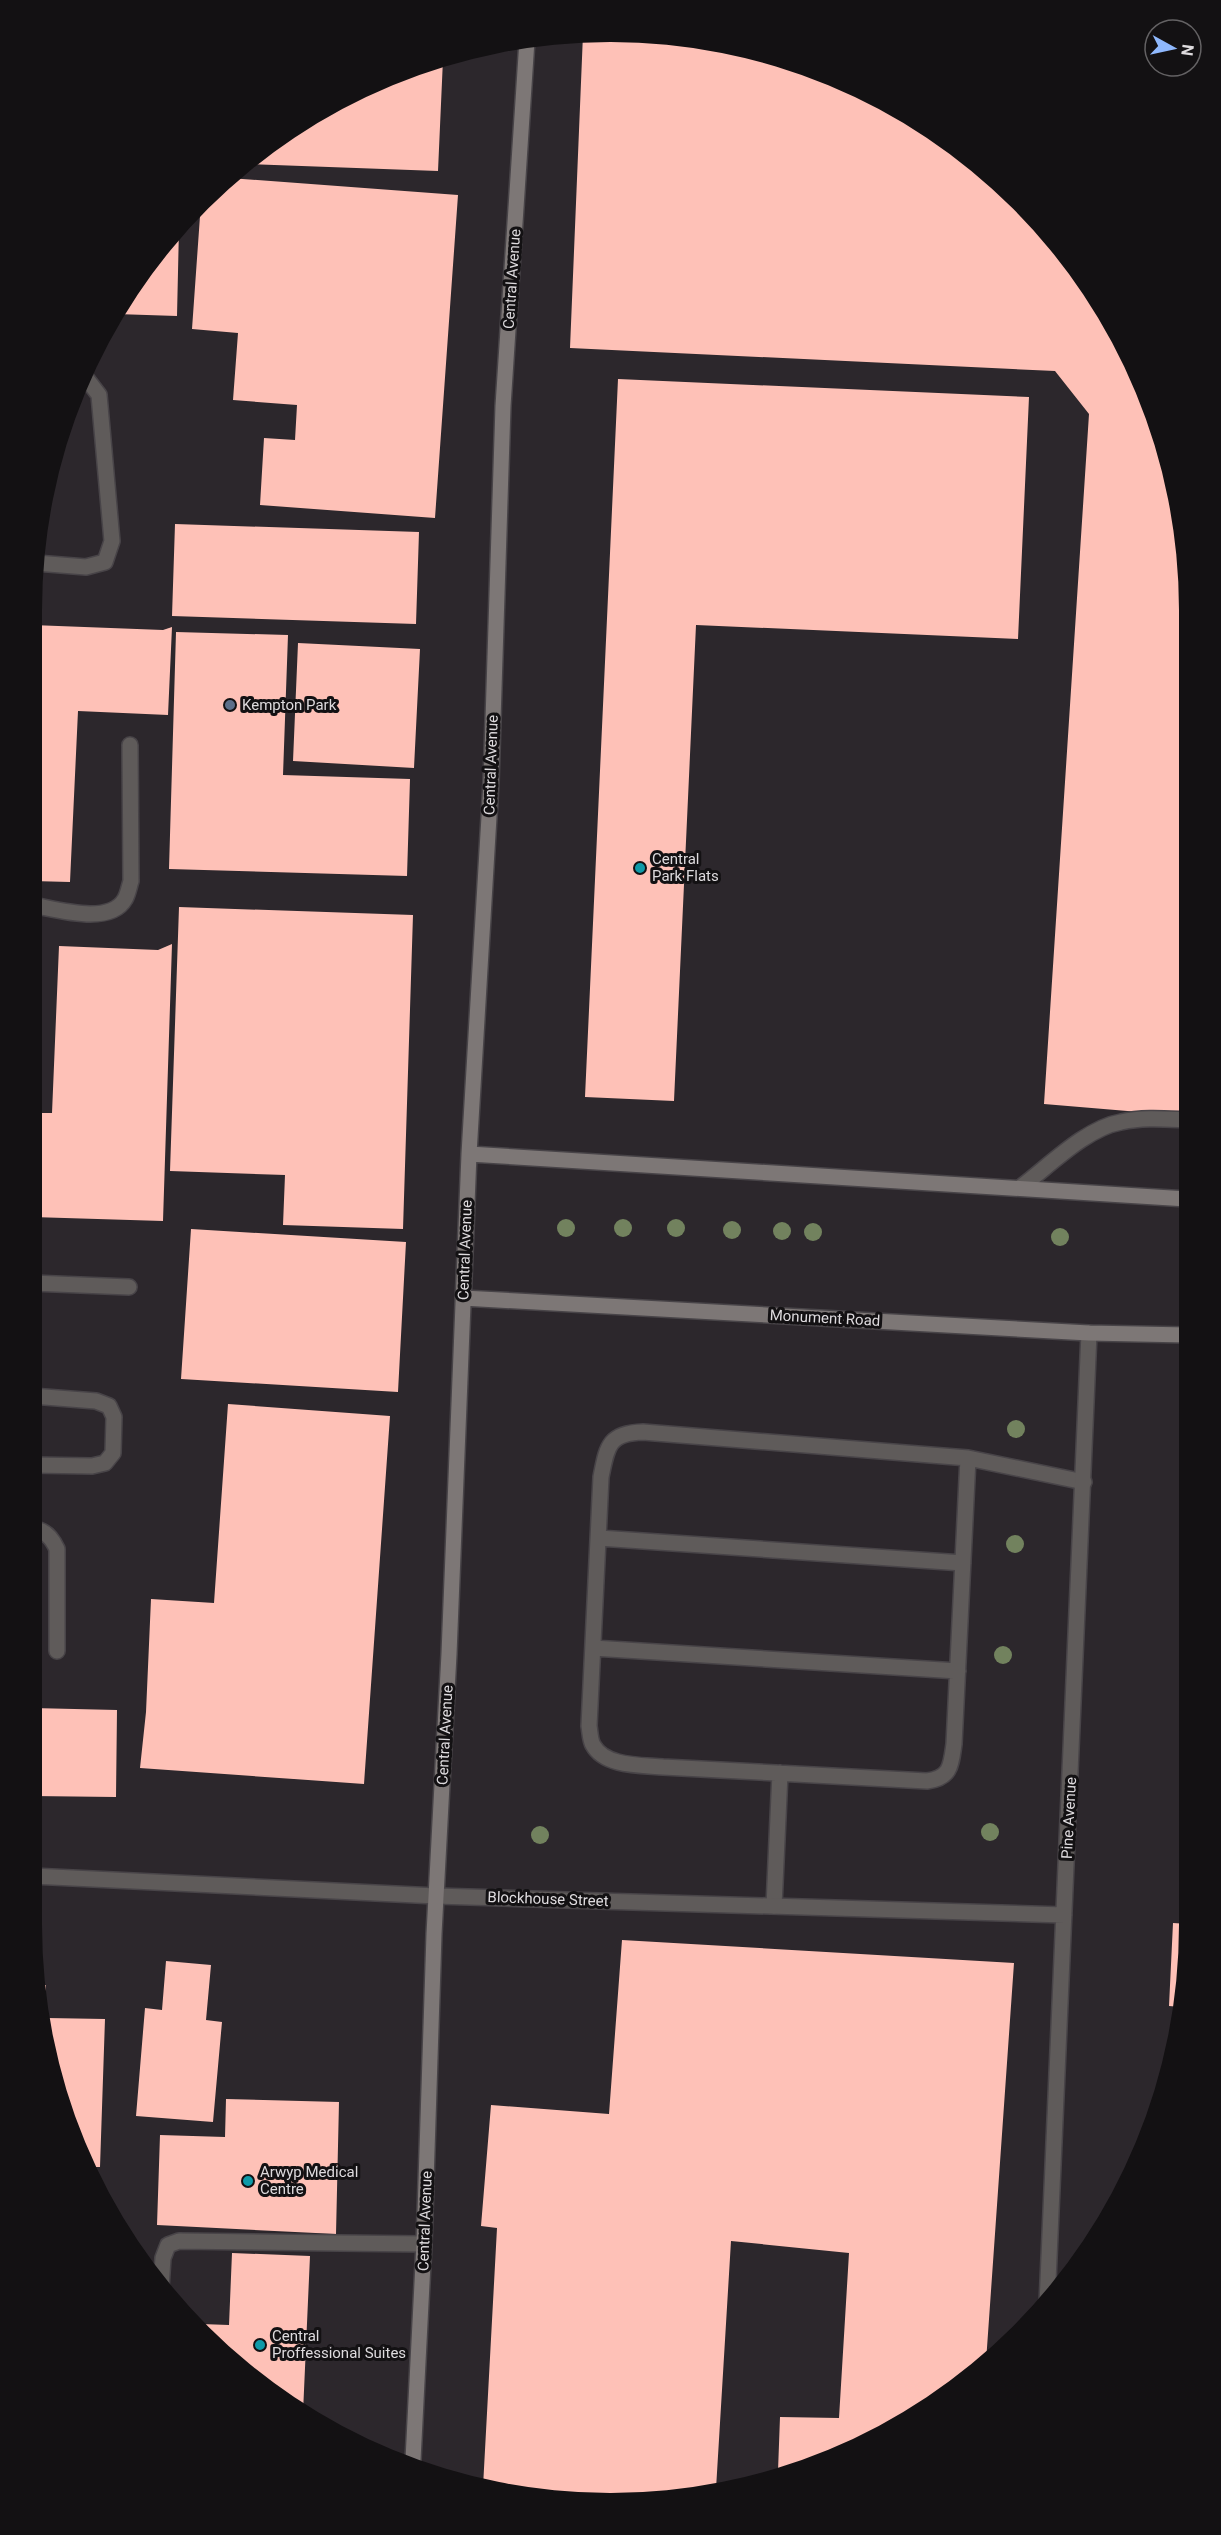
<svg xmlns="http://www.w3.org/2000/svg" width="1221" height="2535" font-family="Roboto,sans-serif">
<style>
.building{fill:#fec1b7}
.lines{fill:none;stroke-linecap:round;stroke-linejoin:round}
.lane-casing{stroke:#484448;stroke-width:18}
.street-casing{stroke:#484448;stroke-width:18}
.secondary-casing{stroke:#484448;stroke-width:18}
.lane{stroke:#5f5b5a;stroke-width:15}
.street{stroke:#5f5b5a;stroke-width:15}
.secondary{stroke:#7d7776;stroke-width:15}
.tree{fill:#72825e}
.service-dot{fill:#5c6f8a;stroke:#131113;stroke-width:2}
.culture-dot{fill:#0f9aa8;stroke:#131113;stroke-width:2}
.labels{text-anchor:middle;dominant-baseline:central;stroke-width:6;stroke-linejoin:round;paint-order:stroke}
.street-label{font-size:15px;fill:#dedbde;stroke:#131113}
.poi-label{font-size:15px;fill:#dedbde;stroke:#131113;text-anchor:start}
</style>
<rect width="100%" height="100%" fill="#2c272c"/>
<path class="building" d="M611 32 724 43 832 76 963 151 1070 258 1146 389 1184 535 1187 1116 1044 1104 1089 414 1055 371 570 348 583 34Z
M443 59 438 171 247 164 289 129 389 75Z
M229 178 458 195 435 518 260 505 264 438 295 440 297 405 233 400 238 333 192 329 201 202Z
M179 228 177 316 116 314 129 289Z
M618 379 1029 397 1018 639 696 625 674 1101 585 1097Z
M175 524 419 532 416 624 172 616Z
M32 625 163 630 172 627 168 715 78 711 70 882 32 881Z
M176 632 288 635 283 775 410 779 407 876 169 869Z
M298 643 420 649 414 768 293 761Z
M179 907 413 915 403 1229 283 1225 285 1175 170 1171Z
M172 944 163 1221 32 1217V1113H52L59 946 158 950Z
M191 1229 406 1242 398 1392 181 1379Z
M228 1404 390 1416 364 1784 140 1768 146 1712 151 1599 214 1603Z
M32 1708 117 1710 116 1797 32 1796Z
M1173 1923 1189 1924 1181 2007 1169 2006Z
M622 1940 1014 1963 986 2362 963 2384 867 2444 778 2471 780 2417 839 2418 849 2253 731 2241 716 2489 686 2498 497 2492 483 2487 497 2228 481 2226 491 2105 609 2114Z
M166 1961 211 1965 206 2020 222 2022 213 2122 136 2116 145 2008 162 2010Z
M42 1985H46L45 2002H44Z
M47 2018 105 2019 100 2167H92L62 2111Z
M226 2099 339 2102 336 2234 157 2225 160 2135 225 2137Z
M232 2253 310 2256 303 2413 228 2360 201 2330V2324L229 2325Z"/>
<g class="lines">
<g class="lane-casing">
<path id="lane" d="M36 563 86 567 105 562 112 541 99 395 86 378 82 377
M32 905C56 909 110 926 125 899 128 894 129 887 131 881L130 745
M1021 1187C1049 1166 1086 1128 1121 1122 1143 1117 1165 1119 1187 1120
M32 1283 129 1287
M968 1458 954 1744C951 1765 951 1778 927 1781L663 1767C641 1765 605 1767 593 1745 590 1740 590 1731 589 1726L601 1477C607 1447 608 1433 643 1432L968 1458 1084 1482
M32 1465 92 1466 105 1463 113 1453 114 1417 109 1406 96 1401 32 1396
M32 1529C44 1529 52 1538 57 1549V1651
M599 1538 963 1563
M593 1648 958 1671
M774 1906 780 1773
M161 2288 163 2258 168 2245 179 2241 424 2244"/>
</g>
<g class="street-casing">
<path id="street" d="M32 1876 436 1896 1064 1915
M1047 2304 1089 1333"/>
</g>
<g class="secondary-casing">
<path id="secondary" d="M469 1154 1187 1199
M463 1298 1089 1333 1187 1335
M413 2460 424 2244 434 1934 449 1654 469 1154 491 783 503 406 527 40"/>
</g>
<use href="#lane" class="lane"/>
<use href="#street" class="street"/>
<use href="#secondary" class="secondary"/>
</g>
<g class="tree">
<circle cx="566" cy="1228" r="9"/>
<circle cx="623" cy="1228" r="9"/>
<circle cx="676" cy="1228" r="9"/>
<circle cx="732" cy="1230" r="9"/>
<circle cx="782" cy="1231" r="9"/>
<circle cx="813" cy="1232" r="9"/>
<circle cx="1060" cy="1237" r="9"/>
<circle cx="1016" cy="1429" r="9"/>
<circle cx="1015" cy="1544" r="9"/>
<circle cx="1003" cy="1655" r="9"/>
<circle cx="990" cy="1832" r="9"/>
<circle cx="540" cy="1835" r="9"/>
</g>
<circle class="service-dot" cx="230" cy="705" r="6"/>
<g class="culture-dot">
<circle cx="640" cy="868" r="6"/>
<circle cx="248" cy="2181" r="6"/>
<circle cx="260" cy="2345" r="6"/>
</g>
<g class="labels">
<g class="street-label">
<text transform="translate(512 279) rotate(-86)">Central Avenue</text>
<text transform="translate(491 765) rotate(-88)">Central Avenue</text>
<text transform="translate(465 1250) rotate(-88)">Central Avenue</text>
<text transform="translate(825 1318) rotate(3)">Monument Road</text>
<text transform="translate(445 1735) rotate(-87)">Central Avenue</text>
<text transform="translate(1069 1818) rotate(-87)">Pine Avenue</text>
<text transform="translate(548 1899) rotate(2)">Blockhouse Street</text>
<text transform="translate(425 2221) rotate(-88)">Central Avenue</text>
</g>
<g class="poi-label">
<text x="242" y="705">Kempton Park</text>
<text x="652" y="859">Central<tspan x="652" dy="17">Park Flats</tspan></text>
<text x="260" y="2172">Arwyp Medical<tspan x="260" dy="17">Centre</tspan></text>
<text x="272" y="2336">Central<tspan x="272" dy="17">Proffessional Suites</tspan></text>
</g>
</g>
<path d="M0 0H1221V2535H0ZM610 42H611A568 568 0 0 1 1179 610V1925A568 568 0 0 1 611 2493H610A568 568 0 0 1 42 1925V610A568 568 0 0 1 610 42Z" fill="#131113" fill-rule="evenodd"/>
<g transform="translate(1173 48) rotate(98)"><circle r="28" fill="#131113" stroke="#646264" stroke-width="1.5"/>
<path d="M0-4.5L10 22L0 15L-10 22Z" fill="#8fb8fd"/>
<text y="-9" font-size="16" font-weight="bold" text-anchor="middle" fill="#dedbde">N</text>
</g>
</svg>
